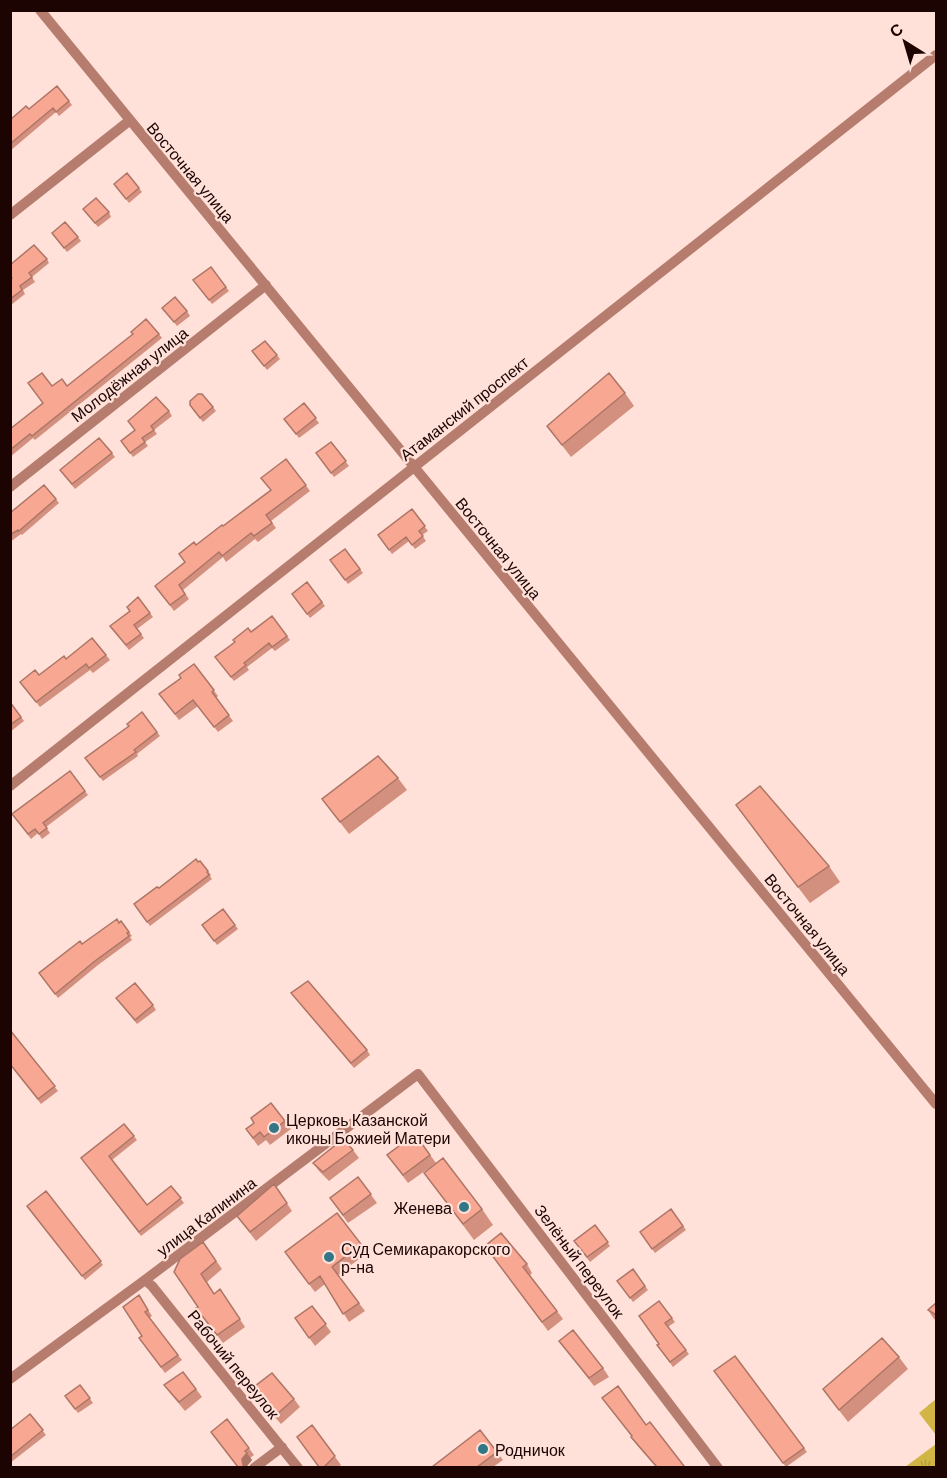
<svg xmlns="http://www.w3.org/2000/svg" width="947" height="1478" font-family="Barlow,sans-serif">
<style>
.grass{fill:url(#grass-tufts)}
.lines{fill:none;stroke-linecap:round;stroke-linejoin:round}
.minor{stroke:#b67d6e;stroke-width:10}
.wall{fill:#d4907e}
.shaded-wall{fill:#ad7566}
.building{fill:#f7a792;stroke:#ad7566;stroke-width:1.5}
.poi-dot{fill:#337786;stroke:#ffe1d9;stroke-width:2}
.labels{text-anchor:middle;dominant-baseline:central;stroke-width:4.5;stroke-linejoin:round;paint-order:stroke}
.street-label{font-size:16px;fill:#1b0402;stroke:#ffe1d9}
.poi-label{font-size:16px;fill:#1b0402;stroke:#ffe1d9;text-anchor:start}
</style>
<defs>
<pattern id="grass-tufts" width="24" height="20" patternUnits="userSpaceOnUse" patternTransform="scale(1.5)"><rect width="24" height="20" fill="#d2b645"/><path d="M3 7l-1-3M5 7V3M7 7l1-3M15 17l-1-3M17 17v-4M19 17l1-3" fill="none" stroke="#b49b3b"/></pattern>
</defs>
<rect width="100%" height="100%" fill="#ffe1d9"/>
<path class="grass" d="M936 1399V1435L919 1413Z
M936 1444V1467H905Z"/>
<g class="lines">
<path class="minor" d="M40 10 936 1104
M10 215 129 121
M10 487 266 285
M10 786 936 55
M145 1280 152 1286 298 1468
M10 1379 145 1280 418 1074 718 1468
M254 1468 282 1447"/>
</g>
<path class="wall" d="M69 101 72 105 59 116 56 112 10 151V120L29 109Z
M117 188H139L142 192 129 203Z
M109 212 111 217 98 227 86 213Z
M55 237H78L81 241 67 252Z
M47 259 49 263 32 277 35 282 23 290 25 294 11 305 10 280Z
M211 267 229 291 212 304 193 280Z
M162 308 187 311 190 316 177 326Z
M159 334 162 338 35 440 33 438 10 457V429L43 403 52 386H67Z
M255 355H277L280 359 267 370Z
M625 393 634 406 571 457 547 426Z
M304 403 319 423 299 438 284 419Z
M213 407 216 411 203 422 193 410Z
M169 411 172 416 154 430 157 434 145 442 148 446 133 457 121 441Z
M331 442 349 466 334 477 316 453Z
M112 453 115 457 75 489 63 474Z
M286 459 310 491 271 521 276 528 258 542 255 539 226 562 223 557 183 590 189 599 174 611 155 586 185 562 223 526 271 491Z
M56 499 59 503 22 535 21 534 10 542V513Z
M412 509 428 531 422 535 426 541 415 549 409 541 392 554 378 535Z
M345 549 363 573 348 584 330 560Z
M307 582 325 606 310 618 292 594Z
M138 597 153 617 137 629 144 638 129 650 110 626 130 611Z
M272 616 290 640 275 651 272 648 247 667 249 670 234 681 215 657Z
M106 655 110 660 93 673 90 670 40 707 20 682 39 675 66 659Z
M194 664 218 696 216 698 233 721 218 732 198 706 179 720 159 694 181 678Z
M10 702 24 721 10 732Z
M142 712 160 736 137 754 138 756 103 781 85 758 129 726Z
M70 771 88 795 46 827 50 833 42 839 38 833 31 839 12 814Z
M398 778 407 790 349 834 322 799Z
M736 805 829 866 840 882 810 903Z
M200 861 211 875 210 876 212 879 150 926 134 904Z
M223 909 238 929 217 945 202 925Z
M121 921 132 936 130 937 132 940 98 965 58 998 39 973 82 944Z
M291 993 367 1050 370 1055 354 1068Z
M119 1002 153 1005 156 1010 137 1024Z
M10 1030 58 1091 41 1104 10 1065Z
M271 1103 291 1129 270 1145 266 1140 258 1146 246 1129 254 1123Z
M124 1124 137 1140 112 1160 147 1205 171 1186 184 1203 141 1236 81 1158Z
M415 1134 436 1163 408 1183 387 1155Z
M353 1150 359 1158 329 1181 319 1171 313 1163Z
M424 1173 482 1209 493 1225 474 1240Z
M358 1177 377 1203 348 1223 330 1198Z
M274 1184 292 1211 256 1241 237 1216Z
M46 1191 103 1265 85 1280 27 1206Z
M671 1209 686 1230 655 1253 640 1232Z
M595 1225 610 1246 590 1262 574 1241Z
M203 1242 222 1269 207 1282 214 1294 220 1289 245 1327 223 1343 196 1308 198 1307Z
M361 1244 367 1253 338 1275 365 1311 349 1322 325 1284 315 1292 291 1261Z
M491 1254 527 1264 532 1273 530 1275 563 1319 548 1331Z
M633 1269 648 1290 633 1302 617 1281Z
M139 1295 152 1316 149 1318 182 1360 165 1373 139 1338 142 1336Z
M659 1301 675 1322 668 1327 689 1354 673 1367 657 1345 659 1344Z
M936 1303V1320L934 1319 928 1310Z
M312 1306 331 1332 315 1346 295 1318Z
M559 1341 603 1368 609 1377 594 1386Z
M735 1356 807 1452 786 1467 714 1371Z
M899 1357 908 1369 848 1422 823 1389Z
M80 1385 93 1403 78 1413 65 1396Z
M164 1385 196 1389 202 1397 185 1411 170 1393Z
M251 1389 294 1399 300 1407 281 1424 257 1397Z
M602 1398 646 1425 650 1422 685 1467H656L637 1445 631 1437 632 1436Z
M30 1414 46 1435 10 1463V1430Z
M227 1419 254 1455 250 1458 252 1460 247 1466V1467H237Z
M312 1425 341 1465 338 1467H319Z
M497 1452 503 1460 493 1467H432Z"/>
<path class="shaded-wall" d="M247 1453 252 1460 247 1466V1467L243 1465 242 1459Z"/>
<path class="building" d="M57 86 69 101 56 112 53 108 10 144V120L26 106 29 109Z
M127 173 139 188 126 199 114 184Z
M96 198 109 212 95 223 83 209Z
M65 222 78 237 64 248 52 233Z
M34 245 47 259 29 273 32 277 20 286 22 290 10 299V280L12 278 10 275V265Z
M211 267 226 287 209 300 193 280Z
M175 297 187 311 174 322 162 308Z
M146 319 159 334 32 436 30 434 10 450V429L43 403 28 383 42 373 52 386 62 379 67 386 133 334 131 332Z
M265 341 277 355 264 366 252 351Z
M609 373 625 393 562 445 547 426Z
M198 394H202L213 407 200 418 190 405V401Z
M156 397 169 411 151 426 154 430 142 438 145 442 130 453 121 441 135 430 128 421Z
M304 403 316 418 296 434 284 419Z
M99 438 112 453 72 484 60 470Z
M331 442 346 461 331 473 316 453Z
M286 459 306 485 266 515 272 523 254 536 251 533 222 556 219 552 179 585 185 594 170 605 155 586 185 562 179 554 194 542 196 545 222 525 223 526 271 490 261 478Z
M44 485 56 499 19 531 18 530 10 535V513Z
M412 509 425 526 419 531 423 536 412 545 406 537 389 550 378 535Z
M345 549 360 569 345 580 330 560Z
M307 582 322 602 307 614 292 594Z
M138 597 150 613 134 625 141 634 126 645 110 626 130 611 127 607Z
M272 616 287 636 272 647 269 643 244 663 246 665 231 677 215 657 235 642 233 640 248 628 251 632Z
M92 638 106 655 89 668 86 664 36 702 20 682 35 670 39 675 64 656 66 659Z
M194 664 214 690 212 692 229 715 214 727 193 700 175 714 159 694 181 678 179 675Z
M10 702 21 717 10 725Z
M142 712 157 732 134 750 136 752 100 777 85 758 129 726 127 724Z
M378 756 398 778 340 822 322 799Z
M70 771 85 791 43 823 47 828 39 834 35 829 28 834 12 814Z
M760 786 829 866 798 887 736 805Z
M196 859 198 862 200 861 208 871 207 872 209 875 147 922 134 904 157 887 159 888Z
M223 909 235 925 214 941 202 925Z
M117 919 119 923 121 921 129 932 127 933 129 936 95 961 55 994 39 973 80 941 82 944Z
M308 981 367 1050 351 1063 291 993Z
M135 983 153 1005 135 1020 116 998Z
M10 1030 55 1086 38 1099 10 1064Z
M271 1103 285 1121 264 1137 260 1132 253 1138 246 1129 254 1123 251 1118Z
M124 1124 134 1136 109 1156 147 1205 171 1186 181 1198 139 1232 81 1158Z
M415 1134 430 1155 403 1175 387 1155Z
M343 1139 353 1150 323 1172 313 1163Z
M443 1158 482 1209 463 1224 424 1173Z
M358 1177 371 1194 343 1215 330 1198Z
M274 1184 287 1203 250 1232 237 1216Z
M46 1191 101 1261 82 1276 27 1206Z
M671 1209 683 1226 652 1249 640 1232Z
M337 1213 361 1244 332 1267 359 1303 343 1314 320 1276 309 1284 285 1252Z
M595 1225 608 1242 587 1257 574 1241Z
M501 1233 527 1264 523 1267 557 1311 542 1322 485 1246Z
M203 1242 216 1261 201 1274 214 1294 220 1289 240 1319 217 1335 196 1308 198 1307 174 1272 180 1259Z
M633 1269 645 1286 630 1298 617 1281Z
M139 1295 148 1310 145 1312 178 1355 161 1367 139 1338 142 1336 123 1307Z
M659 1301 672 1318 665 1323 686 1350 670 1362 657 1345 659 1344 639 1316Z
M936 1303V1315L928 1310Z
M312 1306 326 1324 309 1338 295 1318Z
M573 1330 603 1368 589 1378 559 1341Z
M882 1338 899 1357 839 1410 823 1389Z
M735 1356 804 1448 783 1463 714 1371Z
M183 1372 196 1389 179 1402 164 1385Z
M272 1373 294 1399 275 1416 251 1389Z
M80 1385 90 1398 75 1409 65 1396Z
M618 1386 646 1425 650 1422 684 1466 682 1467H657L631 1437 632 1436 602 1398Z
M30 1414 43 1430 10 1457V1430Z
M227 1419 249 1448 245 1451 247 1453 242 1459 243 1465 247 1467H238L211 1432Z
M312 1425 335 1456 324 1467H319L297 1437Z
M480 1430 497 1452 477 1467H432Z"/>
<g class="poi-dot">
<circle cx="274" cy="1128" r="6"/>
<circle cx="464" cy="1207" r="6"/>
<circle cx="329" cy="1257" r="6"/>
<circle cx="483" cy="1449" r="6"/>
</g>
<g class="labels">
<g class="street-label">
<text transform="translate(191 172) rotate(50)">Восточная улица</text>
<text transform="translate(129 374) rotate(-38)">Молодёжная улица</text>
<text transform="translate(464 408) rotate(-38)">Атаманский проспект</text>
<text transform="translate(499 548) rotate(51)">Восточная улица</text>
<text transform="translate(808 924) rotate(51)">Восточная улица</text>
<text transform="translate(206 1216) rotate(-37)">улица Калинина</text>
<text transform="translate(580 1261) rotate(53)">Зелёный переулок</text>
<text transform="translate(234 1364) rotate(51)">Рабочий переулок</text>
</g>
<g class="poi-label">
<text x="286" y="1119">Церковь Казанской<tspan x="286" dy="18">иконы Божией Матери</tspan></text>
<text x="452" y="1207" text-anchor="end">Женева</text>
<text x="341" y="1248">Суд Семикаракорского<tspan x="341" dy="18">р-на</tspan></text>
<text x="495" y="1449">Родничок</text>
</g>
</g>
<rect width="947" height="1478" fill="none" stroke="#1b0402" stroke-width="24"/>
<g transform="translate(905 42) rotate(323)" stroke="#ffe1d9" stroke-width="4.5" paint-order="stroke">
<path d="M0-4.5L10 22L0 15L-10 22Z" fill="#1b0402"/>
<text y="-9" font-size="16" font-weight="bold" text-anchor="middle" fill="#1b0402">С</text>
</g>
</svg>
